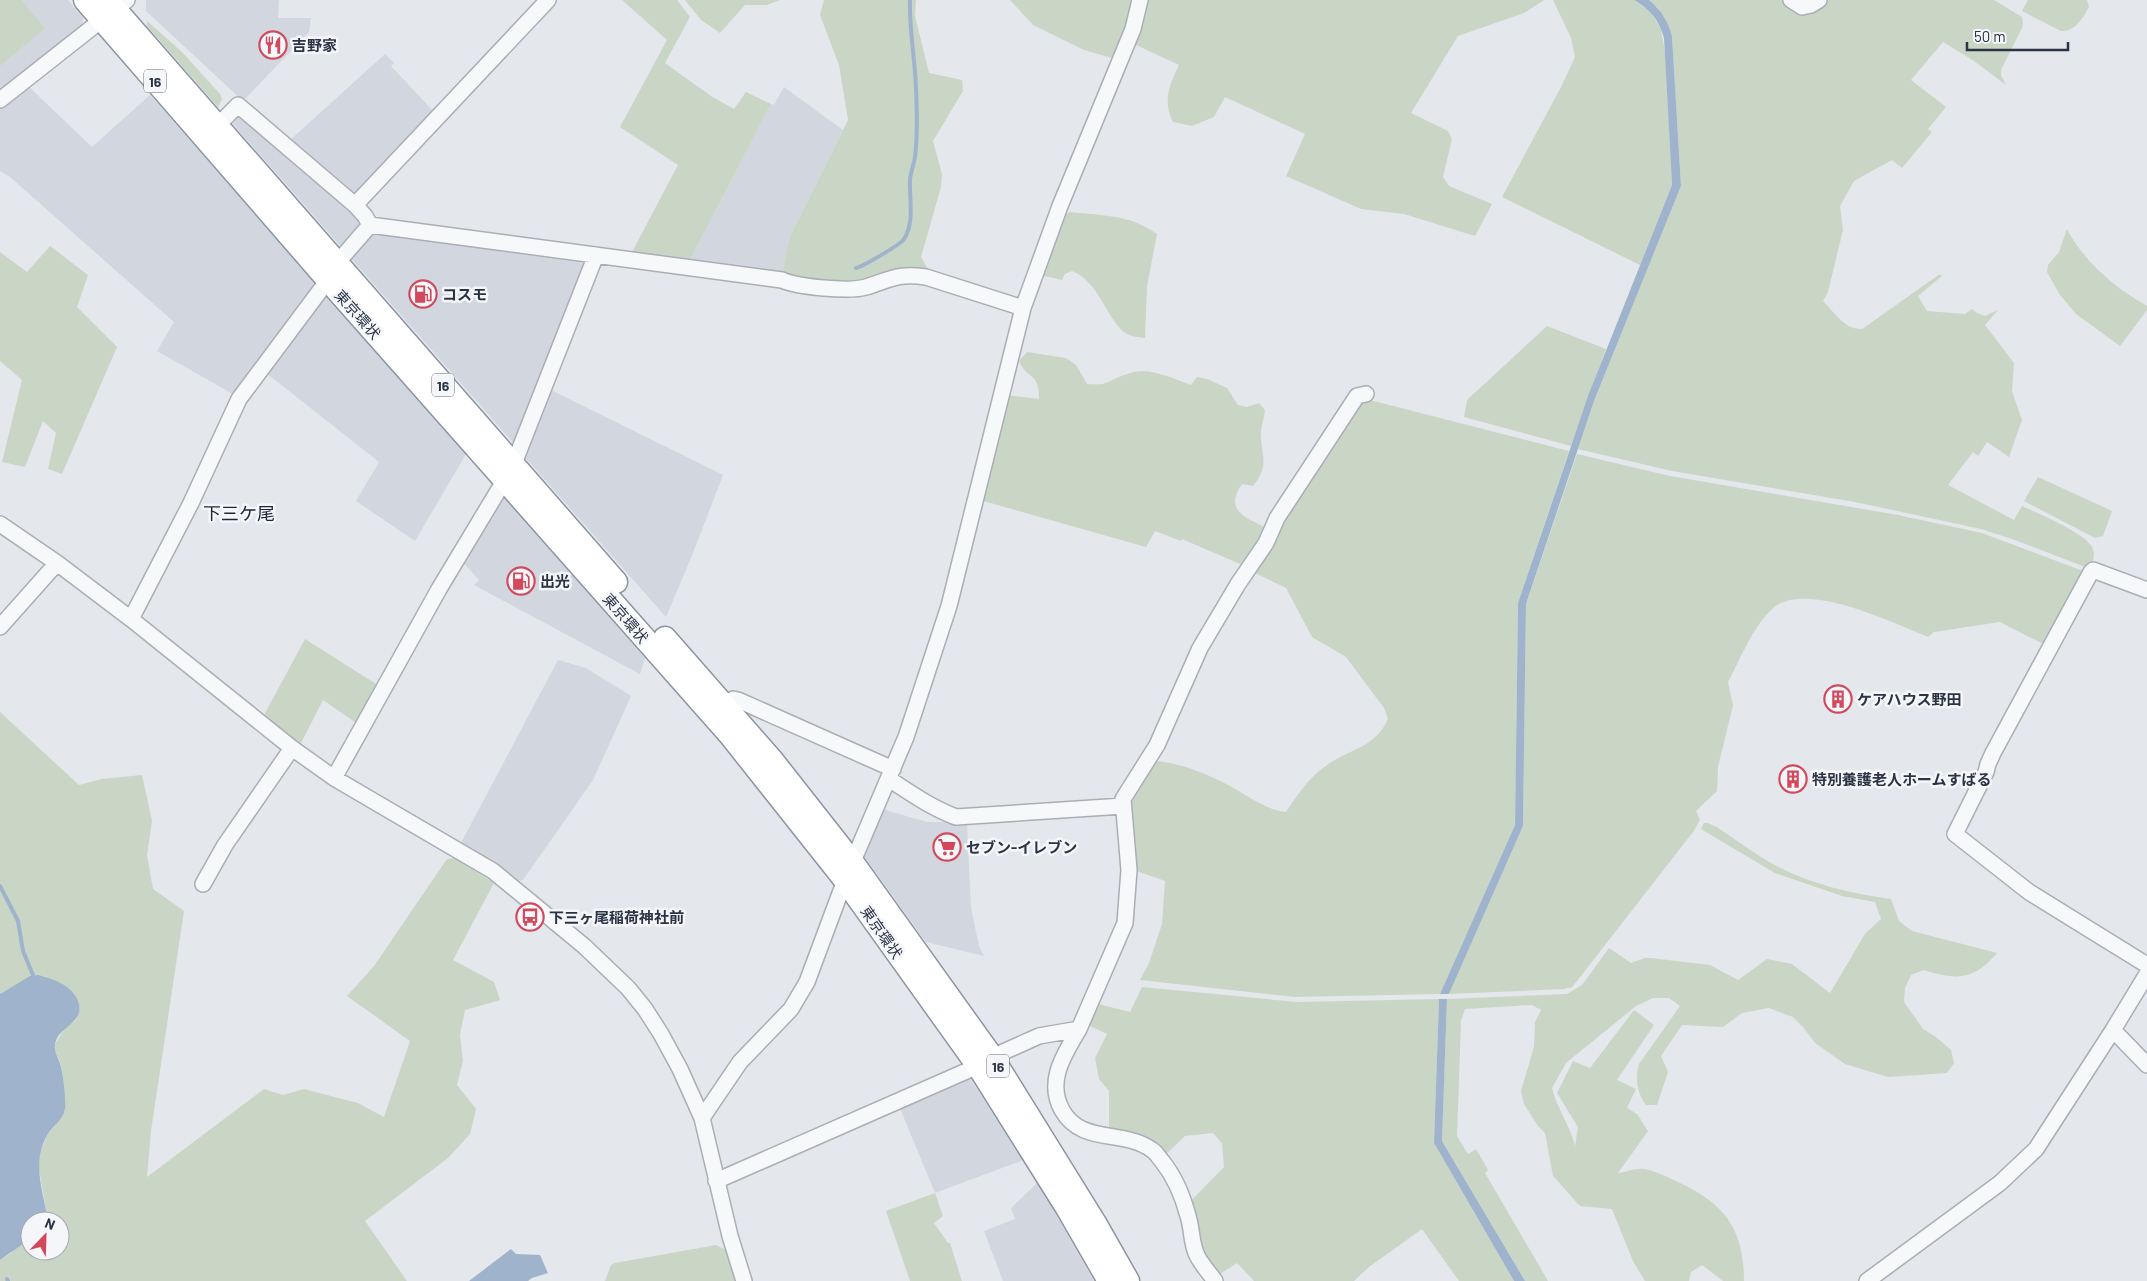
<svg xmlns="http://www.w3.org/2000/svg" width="2147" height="1281" font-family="Barlow,'Noto Sans JP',sans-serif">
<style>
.built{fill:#d2d6de}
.green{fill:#c9d6c5}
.water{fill:#9fb4cc}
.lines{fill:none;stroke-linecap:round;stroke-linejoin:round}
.stream{stroke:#9fb4cc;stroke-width:4}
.minor-casing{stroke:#a9aeb7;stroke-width:18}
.highway-casing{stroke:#8b94a3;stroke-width:25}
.minor{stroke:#f7f8fa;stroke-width:15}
.highway{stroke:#fff;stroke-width:22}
.labels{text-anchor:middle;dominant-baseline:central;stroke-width:5;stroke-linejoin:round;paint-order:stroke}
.shield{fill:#f4f6f9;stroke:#676e7b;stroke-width:1}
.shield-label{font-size:14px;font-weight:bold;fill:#2b3445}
.poi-label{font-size:15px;font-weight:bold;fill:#2b3445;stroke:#f4f6f9;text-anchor:start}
.street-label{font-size:15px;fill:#2b3445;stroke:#f4f6f9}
.quarter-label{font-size:18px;fill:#1d2536;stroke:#f4f6f9}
</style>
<rect width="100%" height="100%" fill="#e4e7ec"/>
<path class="built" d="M0 0H68L83 18 82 29 0 88Z
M146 0H279L278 18H311L309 32 243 101 146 11Z
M385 54 394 63 391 66 435 113 356 200 289 141Z
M28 86 92 147 150 95 316 283 233 394 157 351 174 322 10 177 0 171V107Z
M784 87 843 130 790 236 782 274 690 260 771 104 774 105Z
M237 118H241L248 121 360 216 363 225 343 249 233 124Z
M373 233 585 263 517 447 349 256Z
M325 293 466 454 415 541 356 501 379 462 265 372Z
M549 389 723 475 691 558 666 617 523 455Z
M500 493 645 658 640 674 474 585 479 580 461 560Z
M558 660 586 668 631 696 593 780 523 880 516 881 499 866 461 843Z
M882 809 927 822H952L953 825 967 824 971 908 979 946 984 956 926 942 863 855Z
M967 1074 1023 1160 935 1193 899 1106Z
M1037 1183 1052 1208 1094 1281H1003L984 1231 1015 1219 1011 1208Z"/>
<path class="green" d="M0 0H21L45 28 0 66Z
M622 0H677L690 17 665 63 711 96 734 109 746 92 771 104 690 260 632 252 678 165 620 127 667 40Z
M685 0H780L767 5H745L720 33 701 20Z
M824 0H916L915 16 929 73 962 80 963 91 933 141 942 174 941 187 921 257 930 273C894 278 813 292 782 274L790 236 848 120 839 65 820 15Z
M1010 0H1134L1127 25 1112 58 1084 50 1033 25Z
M1145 0H1544L1524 13 1458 36 1411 113 1448 131 1452 139 1443 177 1449 186 1492 204 1475 236 1404 214 1361 209 1286 176 1305 134 1225 97 1214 117 1192 126 1173 122C1162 102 1170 83 1179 65L1132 43Z
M1553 0H1634L1650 11 1661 29 1665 53 1672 185 1640 265 1502 197 1561 87 1575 57 1571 38Z
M1649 0H1781C1802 13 1808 12 1829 0H1994L2022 17 2023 26 2001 70V75L2006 85 1974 61 1943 42 1911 80 1946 107 1928 129 1932 132 1902 168 1892 160 1854 181 1840 206 1843 230 1828 292 1823 301C1834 312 1845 330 1862 329L1940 274 1942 276 1918 296 1927 311 1965 314 1972 309 1977 313 1985 316 1998 310 1985 325 2014 363 2012 391 2022 420 2009 457 1987 442 1978 456 1973 452 1948 485 2014 520 2022 506C2037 513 2085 533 2092 547 2096 555 2093 561 2090 569L2015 540 1981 529 1855 502 1672 471 1578 449 1594 401 1681 186 1672 36 1658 8Z
M2028 0H2087L2089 7C2083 18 2075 32 2061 31L2022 11Z
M147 21 181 51 220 94 222 99 218 107 147 26Z
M1070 212C1103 216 1129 214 1157 234L1147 286 1145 338C1140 337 1134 337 1129 335 1109 327 1101 282 1072 271L1065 274 1062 280 1040 275 1061 217Z
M2067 229C2084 262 2115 288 2147 306V310L2120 346 2076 314 2060 295 2047 272 2048 265 2059 252Z
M50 246 88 275 77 307 117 347 62 474 48 469 56 433 43 421 25 467 2 462 22 380 0 361V252L27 272Z
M1547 326 1606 349 1571 446 1464 417 1467 400Z
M1027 352 1066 358 1076 365 1087 384C1111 386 1107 380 1127 374 1148 366 1171 378 1191 385L1197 377 1207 379 1227 388 1238 405 1247 407 1259 403 1265 410C1264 419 1260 429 1261 438 1263 460 1268 467 1253 486L1242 484C1223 512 1247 518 1269 529L1247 567 1182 539 1181 541 1155 531 1146 547 980 500 1006 395 1039 399C1040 372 1026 379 1019 361Z
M1362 398 1569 451 1518 603 1515 825 1440 994 1295 997 1140 980 1149 963 1162 924 1165 881 1131 869 1126 800 1150 760C1179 763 1204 772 1230 786 1248 796 1266 810 1286 812 1298 794 1309 777 1327 765 1351 748 1375 748 1388 719L1384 708 1346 657 1312 637 1286 588 1251 571Z
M1577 454 1670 476 1898 515 1982 533 2086 572 2045 645 2000 622 1934 632 1928 637C1893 623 1804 579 1772 609 1752 628 1741 658 1728 682L1733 705 1718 767 1717 791 1696 811 1700 820 1693 832 1577 981 1572 987 1564 989 1449 994 1523 826 1526 605Z
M2038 477 2112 511 2103 536 2095 538 2024 501Z
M305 639 381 687 359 725 323 700 300 745 263 717Z
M0 712 79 785 102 779 142 775 152 821 147 855 153 889 184 911 151 1131 147 1177 264 1089 283 1095 304 1089 358 1103 384 1117 410 1041 347 996 374 966 447 859 454 858 494 883 453 960 494 982 500 1000 465 1010 460 1035 463 1061 457 1085 476 1109 470 1134 448 1158 365 1221 407 1281H0V1260L10 1254 30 1232V1251H60V1221H47L48 1220 38 1164 39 1154 48 1134 60 1120 65 1110 61 1064 55 1051V1044L65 1028 76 1020 79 1011C44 970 48 966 0 994Z
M1704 823H1708L1717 827C1735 839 1752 852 1771 863 1809 884 1849 893 1891 899L1899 921 1912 931 1997 953C1973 981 1957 980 1924 970L1911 975 1905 988 1904 1002 1923 1029 1936 1037 1951 1050 1954 1063 1947 1073 1888 1077 1845 1064 1815 1043 1803 1027 1793 1017 1769 1008 1742 1013 1723 1027 1682 1025 1661 1056 1668 1072 1657 1105H1646C1637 1094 1635 1077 1639 1064L1680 1006 1669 998H1653L1636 1006 1566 1063 1552 1088C1557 1109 1570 1125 1575 1146L1578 1127 1557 1093 1573 1061 1590 1068 1634 1010 1654 1025 1617 1080 1636 1089 1627 1108 1637 1114 1648 1131 1618 1173C1626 1172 1636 1168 1644 1169 1654 1170 1667 1177 1676 1181 1724 1203 1744 1228 1744 1281H1723L1702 1265 1691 1272 1689 1281H1645L1633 1261 1612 1209 1580 1206 1553 1176 1545 1133 1538 1126 1524 1104 1521 1091 1534 1047 1535 1022 1541 1010 1532 1005 1465 1009 1461 1021 1457 1136 1468 1154 1476 1149 1488 1170 1485 1173 1548 1281H1525L1442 1141 1447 999 1567 994 1582 985 1609 948 1631 963 1645 958H1651L1710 965 1738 980 1767 959 1792 964 1830 993 1865 934 1881 919 1875 902 1842 896 1775 873 1701 829Z
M1142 987 1297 1002 1439 999 1434 1143 1514 1281H1459L1422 1229 1369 1267 1354 1281H1254L1237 1263 1215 1277 1202 1258 1187 1205 1224 1167 1222 1143 1213 1133 1185 1136 1164 1156 1109 1134V1091L1099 1079 1095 1058 1107 1034 1084 1023 1094 1003 1130 1012Z
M935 1193 943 1216 934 1223 948 1243H950L962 1281H910L886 1211Z
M716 1245 726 1250 736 1281H605L611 1265 615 1263Z"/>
<path class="water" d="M1634 0H1649C1661 10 1668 21 1672 36L1681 186 1594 401 1526 604 1523 826 1449 994H1440L1515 825 1518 603 1588 396 1672 185 1664 38C1659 20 1650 9 1634 0Z
M38 975C53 979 72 985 78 1001 86 1024 57 1026 55 1045 54 1052 58 1057 60 1063 63 1073 66 1099 65 1109 63 1120 53 1126 48 1134 31 1161 43 1191 48 1220L30 1221V1232L28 1233 30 1239 0 1260V994L30 976Z
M1439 999H1447L1442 1141 1525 1281H1514L1434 1143Z
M511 1249 516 1254 540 1255 548 1273 532 1278 528 1281H469Z"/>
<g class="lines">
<path class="stream" d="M856 268C862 267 900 245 904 239 915 222 909 198 910 179 911 171 914 164 915 157 918 134 917 110 916 88 915 59 909 29 910 0
M0 886 18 921 23 951 33 975
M7 1279 8 1281"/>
<g class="minor-casing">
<path id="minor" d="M1791 0 1802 7 1811 5 1819 0
M0 100 127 0
M217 126 238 105 355 205 365 216 370 225
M355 205 548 0
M370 225 782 280C797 287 850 292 866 287 892 279 897 273 926 277L1023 308
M0 524 57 563 131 619 292 748 334 778 493 871 584 946 628 988 645 1009 661 1034 680 1069 702 1118 730 1236 744 1281
M2147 590 2093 570 2091 572 1993 753 1988 764 1986 772 1955 834 2029 892 2147 965
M131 619 191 503 239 399 328 280 337 263 370 225
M0 627 57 563
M725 705 733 699 738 700 893 769
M334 778 439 589 513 466 596 255
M889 779C910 793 932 808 956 817L1123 806
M203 884 225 845 292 748
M1079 1029C1064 1055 1046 1081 1062 1110 1081 1145 1124 1129 1152 1150 1156 1152 1159 1158 1162 1161 1174 1176 1183 1197 1188 1216 1192 1228 1191 1241 1196 1253 1199 1262 1209 1272 1215 1281
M2113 1030 2147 1065
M992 1057 1039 1036 1079 1029 1125 923 1129 870 1123 799 1157 745 1200 648 1238 584 1266 543 1277 518 1357 396 1366 394
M702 1118 740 1062 791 1009 807 982 845 880 906 737 949 606 1023 308 1060 206 1133 29 1140 0
M716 1181 978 1066
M1867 1281 2000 1183 2036 1149 2113 1030 2147 974"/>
</g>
<g class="highway-casing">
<path id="highway" d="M85 0 328 280 730 735 845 880 978 1066 1067 1208 1109 1281
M107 0 616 582
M665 638 772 760 853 863 992 1057 1095 1223 1128 1281"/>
</g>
<use href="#minor" class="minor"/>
<use href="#highway" class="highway"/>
</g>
<defs>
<g id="restaurant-ring" transform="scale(1.4375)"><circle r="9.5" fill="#f4f6f9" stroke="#d1495b" stroke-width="1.5"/><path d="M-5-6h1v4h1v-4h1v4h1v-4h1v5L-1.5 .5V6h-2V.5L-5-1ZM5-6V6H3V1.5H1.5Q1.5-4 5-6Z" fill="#d1495b"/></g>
<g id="fuel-ring" transform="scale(1.4375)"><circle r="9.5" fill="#f4f6f9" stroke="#d1495b" stroke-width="1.5"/><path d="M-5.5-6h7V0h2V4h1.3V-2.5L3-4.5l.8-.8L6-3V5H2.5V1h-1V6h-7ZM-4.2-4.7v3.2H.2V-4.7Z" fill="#d1495b"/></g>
<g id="building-ring" transform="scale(1.4375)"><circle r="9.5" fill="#f4f6f9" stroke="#d1495b" stroke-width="1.5"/><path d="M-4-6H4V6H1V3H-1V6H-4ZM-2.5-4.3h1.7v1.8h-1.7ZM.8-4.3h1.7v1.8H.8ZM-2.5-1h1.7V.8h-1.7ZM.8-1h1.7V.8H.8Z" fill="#d1495b"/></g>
<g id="supermarket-ring" transform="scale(1.4375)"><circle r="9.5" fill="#f4f6f9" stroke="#d1495b" stroke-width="1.5"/><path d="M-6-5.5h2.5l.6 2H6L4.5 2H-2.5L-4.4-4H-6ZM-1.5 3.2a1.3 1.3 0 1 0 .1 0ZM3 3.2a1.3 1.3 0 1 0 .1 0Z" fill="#d1495b"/></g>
<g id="bus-ring" transform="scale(1.4375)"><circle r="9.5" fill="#f4f6f9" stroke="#d1495b" stroke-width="1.5"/><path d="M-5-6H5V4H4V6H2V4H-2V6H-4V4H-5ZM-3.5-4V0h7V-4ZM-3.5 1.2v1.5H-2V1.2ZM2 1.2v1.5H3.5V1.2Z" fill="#d1495b"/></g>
</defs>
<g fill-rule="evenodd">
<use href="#restaurant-ring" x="273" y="45"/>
<use href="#fuel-ring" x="423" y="294"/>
<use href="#fuel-ring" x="521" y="581"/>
<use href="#building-ring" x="1838" y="699"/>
<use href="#building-ring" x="1793" y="779"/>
<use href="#supermarket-ring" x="947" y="847"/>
<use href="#bus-ring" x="530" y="917"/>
</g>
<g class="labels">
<g class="shield">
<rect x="144" y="69.5" width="22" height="23" rx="4"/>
<rect x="432" y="373.5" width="22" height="23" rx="4"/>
<rect x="987" y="1054.5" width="22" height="23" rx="4"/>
</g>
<g class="shield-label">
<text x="155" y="81">16</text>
<text x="443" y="385">16</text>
<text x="998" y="1066">16</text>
</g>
<g class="poi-label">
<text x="292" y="45">吉野家</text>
<text x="442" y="294">コスモ</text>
<text x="540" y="581">出光</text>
<text x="1857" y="699">ケアハウス野田</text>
<text x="1812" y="779">特別養護老人ホームすばる</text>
<text x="966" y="847">セブン-イレブン</text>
<text x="549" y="917">下三ヶ尾稲荷神社前</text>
</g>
<g class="street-label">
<text transform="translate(358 314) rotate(48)">東京環状</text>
<text transform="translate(626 618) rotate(49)">東京環状</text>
<text transform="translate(882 932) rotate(55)">東京環状</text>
</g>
<g class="quarter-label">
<text x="239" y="513">下三ケ尾</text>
</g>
</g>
<g transform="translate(45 1236) rotate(23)"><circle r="24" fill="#f4f6f9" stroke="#a4a8b1"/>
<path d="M0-4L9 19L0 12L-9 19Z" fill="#d1495b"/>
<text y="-8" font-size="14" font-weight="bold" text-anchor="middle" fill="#2b3445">N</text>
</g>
<path d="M1967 42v8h101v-8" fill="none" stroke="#2b3445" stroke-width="2.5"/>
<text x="1974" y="42" font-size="15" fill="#2b3445" stroke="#f4f6f9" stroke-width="4" paint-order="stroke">50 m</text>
</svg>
